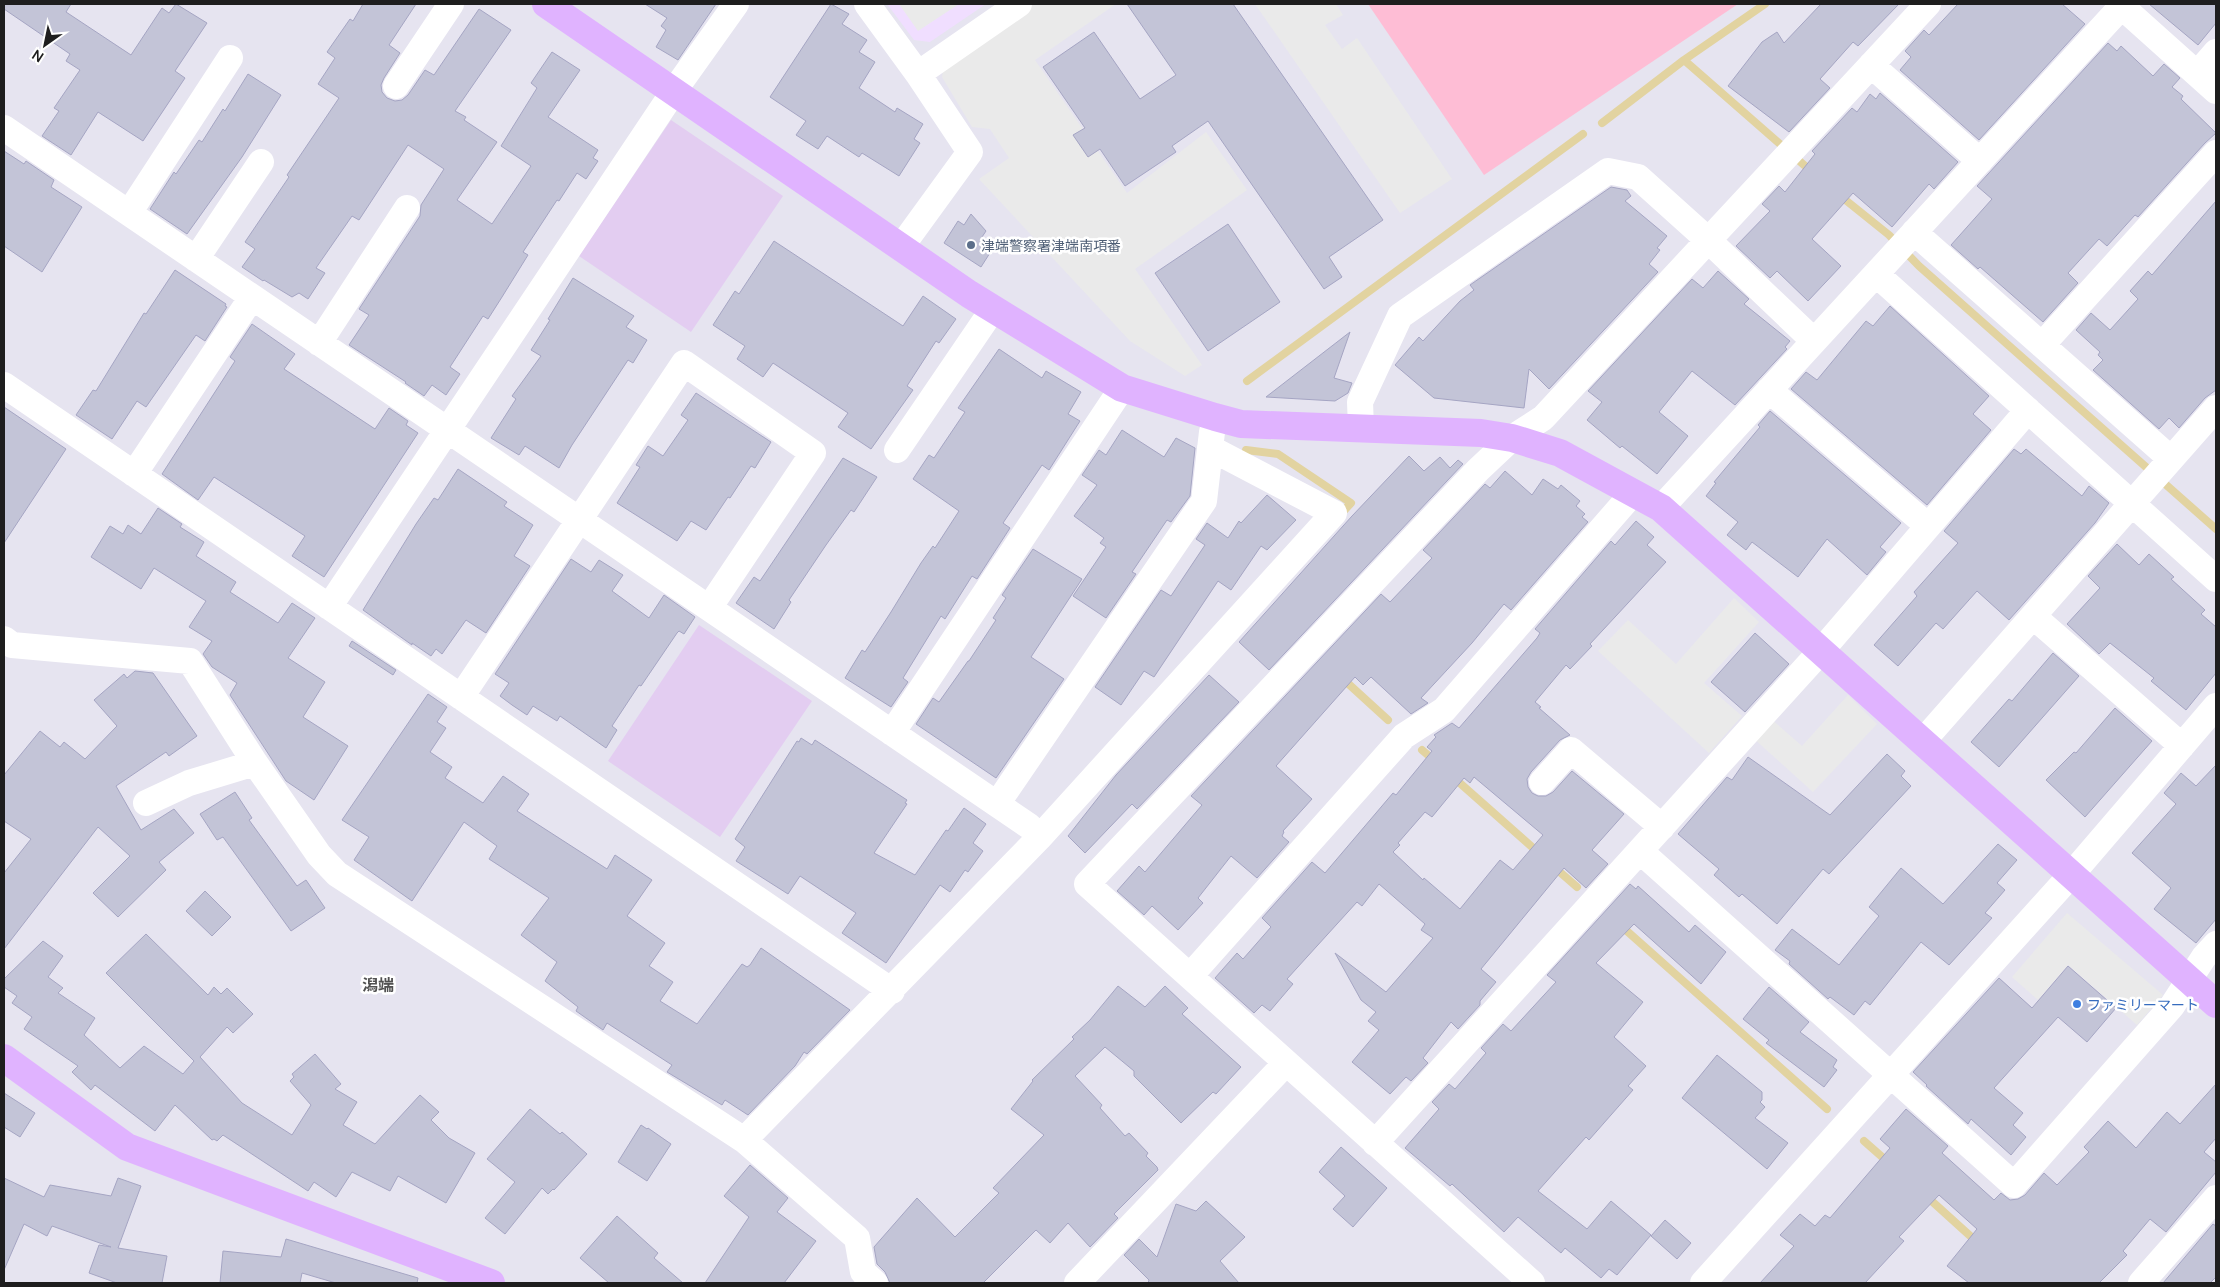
<svg xmlns="http://www.w3.org/2000/svg" width="2220" height="1287" font-family="Manrope,'Noto Sans JP',sans-serif">
<style>
.education{fill:#f0deff}
.farmland{fill:#e3cdf1}
.park{fill:#febdd5}
.parking{fill:#eaeaea}
.lines{fill:none;stroke-linecap:round;stroke-linejoin:round}
.stream{stroke:#e2d3a0;stroke-width:8}
.building{fill:#c3c4d7;stroke:#a5a5c3;fill-rule:evenodd}
.street{stroke:#fff;stroke-width:26}
.secondary{stroke:#e0b3ff;stroke-width:28}
.service-dot{fill:#5c6f8a;stroke:#fff;stroke-width:2}
.shop-dot{fill:#3f7fe0;stroke:#fff;stroke-width:2}
.labels{text-anchor:middle;dominant-baseline:central;stroke-width:5;stroke-linejoin:round;paint-order:stroke}
.service-label{font-size:14px;fill:#4e5e75;stroke:#fff;text-anchor:start}
.shop-label{font-size:14px;fill:#366cbe;stroke:#fff;text-anchor:start}
.quarter-label{font-size:16px;font-weight:bold;fill:#515151;stroke:#fff}
</style>
<rect width="100%" height="100%" fill="#e6e4f0"/>
<path class="education" d="M887 4H986L930 42 914 40Z"/>
<path class="farmland" d="M671 120 783 196 691 332 579 256Z
M699 625 812 701 720 837 608 761Z"/>
<path class="park" d="M1368 4H1738L1484 175Z"/>
<path class="parking" d="M899 4H959L918 31Z
M1029 4H1116L1035 60 1127 193 1206 132 1247 190 1135 269 1202 365 1185 376 1130 341 979 179 1009 158 990 129 972 127 942 77 944 63Z
M1255 4H1336L1343 15 1325 25 1342 49 1357 38 1452 179 1400 213Z
M1734 598 1759 622 1704 683 1742 716 1709 753 1598 651 1628 620 1676 664Z
M1848 695 1877 724 1813 792 1751 736 1769 717 1802 746Z
M2067 913 2163 995 2137 1025 2068 965 2038 1000 2012 977Z"/>
<g class="lines">
<path class="stream" d="M1684 60 1812 172
M1602 123 1684 60 1765 4
M1838 194 1889 235 1919 266 2216 529
M1247 381 1583 134
M1246 450 1278 454 1351 503 1339 516
M1342 678 1388 720
M1422 750 1435 761
M1453 777 1540 854
M1554 867 1577 887
M1619 924 1827 1109
M1864 1141 1889 1163
M1925 1195 1978 1243"/>
</g>
<path class="building" d="M4 4H71L66 12 131 55 162 8 169 13 176 4 207 23 175 71 185 78 143 141 98 112 71 155 42 136 59 111 54 108 80 70 66 61 70 54 4 9Z
M363 4H416L389 45 400 53 384 78 381 85 382 92 387 98 395 101 402 100 408 95 425 70 434 75 479 9 511 30 455 111 466 117 464 120 497 142 457 200 492 224 531 166 501 146 537 88 531 83 552 52 580 70 548 117 598 150 593 158 598 161 586 179 577 173 559 201 557 200 523 252 528 255 502 297 488 319 483 316 450 367 460 374 446 395 432 385 424 396 405 383 406 382 349 345 369 315 359 309 420 216 421 205 444 169 408 145 359 220 352 216 316 268 325 273 308 299 299 293 292 297 264 280 263 281 242 267 255 249 245 242 289 177 287 175 339 98 318 84 335 58 327 52 350 19 353 21Z
M645 4H716L678 60 656 47 666 30 661 26 667 18Z
M831 4 849 14 842 24 867 40 859 52 875 62 859 88 895 112 897 108 923 124 914 139 920 143 899 176 862 153 859 157 827 136 818 149 796 135 806 121 770 97Z
M1127 4H1233L1383 220 1329 257 1342 277 1324 289 1208 121 1172 146 1176 152 1125 186 1100 149 1088 157 1073 135 1085 128 1043 67 1094 32 1140 99 1176 75Z
M1821 4H1899L1858 46 1853 42 1820 79 1830 88 1789 132 1728 86 1762 42 1777 32 1784 43Z
M1958 4H2062L2085 24 1979 140 1900 70 1911 57 1905 51 1924 30 1929 35Z
M2149 4H2216V23L2198 45Z
M2108 43 2117 51 2121 46 2153 76 2164 64 2180 78 2172 87 2183 96 2181 99 2216 133 2205 143 2138 217 2135 215 2107 246 2099 239 2068 273 2078 283 2043 322 1980 267 1978 269 1951 245 1992 199 1977 186Z
M248 74 281 95 242 157 187 234 150 209 174 172 176 174 199 140 202 142 223 109 225 111Z
M1880 93 1958 162 1934 189 1929 184 1892 227 1853 193 1812 239 1841 266 1808 301 1777 271 1770 278 1736 246 1770 211 1762 204 1779 186 1785 192 1815 154 1812 151 1852 108 1857 112 1870 94 1876 99Z
M4 151 24 164 26 161 54 180 51 187 82 207 42 272 4 246Z
M1611 187 1627 190 1631 196 1625 201 1667 236 1657 248 1660 250 1649 264 1658 272 1549 389 1529 369 1524 408 1434 398 1395 365 1419 337 1423 341 1460 301 1474 290 1470 285Z
M2216 201V390L2205 398 2179 428 2169 418 2159 429 2093 370 2103 360 2098 355 2100 352 2076 330 2091 313 2110 330 2138 299 2130 291 2148 271 2152 275Z
M971 214 986 231 982 237 995 245 981 267 944 243 958 221 964 225Z
M1228 224 1280 302 1208 351 1155 273Z
M774 241 903 326 923 296 956 319 939 343 936 341 907 386 913 390 871 449 838 427 848 413 773 363 763 377 737 359 745 346 713 325 735 291 739 294Z
M175 270 226 304 225 306 227 307 205 341 196 335 146 407 137 401 112 439 76 415 93 390 96 391 144 313 146 314Z
M1718 271 1749 299 1744 304 1790 341 1785 347 1787 349 1735 405 1692 371 1659 412 1688 436 1657 474 1622 446 1620 448 1587 420 1602 402 1588 391 1692 279 1703 288Z
M573 278 634 316 626 327 647 340 633 363 628 360 572 445 559 468 525 446 519 455 491 438 516 399 512 396 541 356 531 350 550 320 548 319Z
M1890 306 1989 396 1973 414 1991 430 1927 505 1791 389 1806 372 1817 380 1866 321 1873 326Z
M252 324 295 354 284 369 331 400 375 429 389 408 408 421 406 425 418 433 324 577 292 556 305 536 214 477 198 500 162 474 235 361 230 357Z
M1350 332 1334 378 1352 383 1348 393 1335 401 1266 397Z
M999 349 1042 378 1046 371 1081 392 1068 414 1080 421 1049 470 1042 465 1003 523 1010 528 977 579 972 576 945 619 941 616 903 678 908 682 891 707 845 678 862 650 865 652 891 612 921 563 933 546 935 548 959 511 913 479 929 455 934 458 965 412 958 408Z
M696 393 771 442 755 468 751 466 730 498 728 497 706 530 691 521 677 541 617 503 640 467 636 465 648 446 663 456 688 420 681 415Z
M4 407 66 449 4 543Z
M1770 411 1901 523 1880 547 1886 552 1867 575 1827 539 1798 577 1752 542 1746 550 1727 535 1738 522 1706 496 1716 483 1714 482 1760 427 1758 425Z
M1122 430 1164 457 1176 438 1195 448 1190 496 1171 522 1167 520 1132 572 1136 574 1106 618 1073 596 1106 547 1100 543 1104 538 1074 516 1097 485 1082 475 1099 450 1106 455Z
M2014 449 2021 454 2026 449 2082 496 2089 486 2109 503 2095 523 2009 620 1977 591 1943 629 1936 623 1898 666 1874 645 1917 596 1914 592 1958 543 1944 531Z
M1409 456 1424 471 1440 457 1450 468 1458 460 1463 464 1269 670 1239 642 1352 516Z
M843 458 877 477 854 512 851 510 826 545 789 600 791 602 774 629 736 603 754 577 760 581Z
M458 469 507 502 504 506 533 525 514 556 530 566 486 633 466 620 442 654 436 649 431 656 412 643V645L363 610 416 524 434 498 438 500Z
M1505 471 1532 495 1543 479 1558 489 1561 485 1580 501 1576 506 1585 514 1582 517 1588 522 1511 610 1504 604 1472 643 1421 698 1428 703 1411 714 1371 677 1363 685 1355 677 1276 766 1312 799 1283 831 1284 832 1282 836 1289 842 1257 878 1231 856 1198 898 1203 903 1178 930 1152 906 1144 915 1117 891 1139 866 1145 872 1202 805 1191 796 1381 594 1390 602 1432 558 1423 550 1485 484 1490 488Z
M1267 495 1296 520 1267 550 1261 546 1231 590 1218 581 1154 677 1144 671 1121 705 1095 687 1161 590 1171 596 1205 545 1196 539 1207 523 1228 538 1239 521 1241 523Z
M158 508 182 524 180 527 204 542 196 556 236 582 230 592 278 623 292 603 315 618 288 658 325 682 303 717 348 746 314 800 286 781 230 695 237 683 212 667 203 654 212 641 189 627 206 601 154 568 141 589 91 557 110 526 123 534 128 525 141 534Z
M1636 521 1654 537 1647 545 1666 562 1590 644 1592 646 1570 669 1566 665 1535 702 1541 707 1539 708 1570 735 1560 740 1531 772 1527 779 1528 787 1532 793 1538 796H1546L1553 792 1572 771 1624 814 1592 850 1608 864 1586 888 1564 868 1481 969 1496 982 1480 1001V1005L1458 1029 1451 1022 1423 1058 1428 1063 1411 1081 1406 1077 1390 1094 1352 1062 1379 1030 1368 1021 1376 1012 1361 1000 1335 953 1386 992 1433 938 1421 930 1425 924 1379 884 1362 906 1357 902 1287 979 1293 984 1270 1011 1262 1005 1254 1013 1215 978 1237 953 1243 959 1271 927 1262 918 1312 862 1325 873 1393 793 1396 795 1432 751 1427 747 1436 737 1434 735 1452 723 1459 728 1537 638 1540 633 1535 629 1611 541 1615 545ZM1474 777 1543 835 1513 870 1500 860 1460 909 1424 878 1423 880 1393 852 1400 845 1398 843 1425 812 1432 817 1464 778 1470 783Z
M2117 544 2139 565 2149 554 2174 577 2171 579 2205 610 2201 614 2216 627V673L2186 710 2151 681 2154 678 2110 643 2099 654 2067 624 2100 588 2088 576Z
M1033 549 1082 579 1031 657 1064 679 996 778 916 724 933 698 939 702 968 661H969L996 620 993 618 1006 598 1002 595Z
M571 559 591 572 599 560 623 575 612 591 649 618 664 595 695 617 684 634 679 631 677 633 641 686 639 685 612 726 617 730 606 748 560 716 557 721 533 706 527 715 512 705 500 696 509 683 495 674Z
M1755 633 1789 664 1745 712 1711 682Z
M352 641 396 670 393 675 349 646Z
M2053 653 2079 676 1999 767 1971 742 2009 699 2012 701Z
M135 671 153 673 197 736 169 756 166 752 116 786 141 830 174 809 194 833 159 862 166 870 118 917 93 893 130 856 98 827 4 949V873L31 839 4 821V775L40 731 60 747 64 742 85 759 117 726 94 700 124 674 127 678Z
M1209 675 1239 702 1137 809 1132 804 1085 853 1068 836 1116 775Z
M428 694 447 707 437 722 446 728 430 752 452 767 445 778 483 803 503 776 529 794 517 811 607 869 615 855 652 880 627 916 665 943 649 966 673 982 660 1001 697 1024 742 964 747 967 750 965 761 948 850 1010 807 1054 804 1052 795 1066 748 1115 725 1100 722 1105 667 1072 672 1065 607 1023 603 1030 576 1011 578 1007 545 981 557 962 521 935 549 898 489 859 497 846 464 822 412 901 354 860 369 837 342 820Z
M2115 708 2152 741 2085 817 2046 780 2074 752 2076 753Z
M801 738 812 745 815 740 907 800 905 803 907 804 874 853 915 875 946 830 948 831 964 808 986 824 973 843 983 851 968 872 965 870 950 892 940 885 886 963 842 933 856 913 800 876 788 894 736 861 745 847 735 839 797 741 799 742Z
M1887 754 1905 771 1901 776 1911 786 1829 874 1823 869 1777 924 1742 894 1739 897 1714 875 1719 869 1678 834 1727 777 1732 780 1748 757 1830 815Z
M2216 765V919L2196 943 2154 909 2171 888 2132 853 2176 804 2164 793 2181 773 2196 786Z
M235 792 252 818 249 820 297 886 306 880 325 908 291 931 223 837 217 840 200 814Z
M1998 844 2017 860 1997 883 2005 890 1985 913 1992 918 1949 965 1921 942 1870 1005 1865 1001 1854 1015 1830 997 1828 999 1789 964 1790 961 1775 950 1792 929 1839 965 1879 916 1869 907 1901 868 1943 904Z
M1630 884 1636 889 1638 886 1689 932 1695 925 1726 952 1701 984 1634 924 1596 963 1643 1002 1614 1037 1646 1066 1628 1086 1633 1090 1589 1140 1586 1137 1538 1191 1587 1229 1611 1201 1651 1235 1617 1275 1609 1269 1601 1278 1565 1248 1561 1253 1518 1217 1504 1232 1452 1184 1450 1186 1405 1148 1439 1109 1432 1102 1449 1084 1455 1089 1486 1053 1481 1048 1503 1024 1511 1031 1556 982 1547 975Z
M205 891 231 917 212 936 186 911Z
M146 934 208 995 214 987 221 994 227 988 253 1014 233 1033 227 1027 200 1057 242 1103 292 1135 311 1105 290 1081 294 1077 292 1074 315 1054 341 1084 335 1089 357 1102 343 1125 375 1144 420 1095 439 1112 431 1120 449 1138 475 1153 446 1203 398 1176 390 1191 352 1172 336 1197 314 1182 308 1191 223 1135 217 1141 214 1139 212 1140 175 1105 155 1131 95 1085 91 1090 72 1072 78 1066 24 1029 32 1017 12 1003 17 996 4 987V979L43 941 63 956 48 977 63 988 58 993 95 1018 84 1035 120 1068 144 1046 183 1074 194 1061 106 973Z
M2068 966 2116 1008 2087 1042 2058 1017 1994 1088 2023 1113 2013 1125 2026 1137 2011 1155 1971 1119 1968 1124 1926 1086 1927 1085 1913 1072 1999 978 2032 1008Z
M1118 986 1145 1007 1165 986 1188 1008 1182 1014 1241 1067 1216 1094 1213 1092 1181 1123 1134 1076V1071L1105 1047 1075 1076 1102 1105 1100 1108 1125 1136 1129 1133 1148 1153 1146 1156 1157 1167 1158 1170 1114 1214 1118 1218 1090 1247 1068 1223 1050 1243 1036 1230 983 1283H890L885 1272 877 1264 874 1247 917 1198 955 1237 999 1193 993 1188 1044 1135 1011 1109 1033 1081 1032 1080 1074 1039 1072 1037 1090 1020Z
M1769 987 1809 1022 1800 1032 1837 1060 1833 1067 1837 1070 1824 1087 1766 1043 1769 1040 1743 1019Z
M1717 1055 1762 1092V1100L1760 1102 1765 1107 1755 1118 1788 1143 1767 1169 1682 1098Z
M2216 1084V1138L2204 1152 2216 1162V1172L2166 1232 2150 1219 2123 1251 2127 1255 2099 1283H1969L1947 1266 1977 1229 1939 1195 1899 1237 1904 1241 1865 1283H1760L1794 1246 1780 1235 1800 1214 1815 1226 1825 1215 1830 1218 1890 1148 1880 1139 1906 1109 1948 1146 1942 1153 1994 1200 2001 1193 2010 1200 2018 1199 2025 1195 2044 1173 2057 1185 2089 1152 2084 1147 2108 1121 2136 1148 2167 1112 2180 1124Z
M4 1093 35 1113 20 1137 4 1127Z
M530 1109 560 1134 562 1132 587 1154 554 1190 553 1189 548 1194 542 1188 505 1234 485 1218 515 1182 487 1159Z
M641 1125 647 1129 648 1128 671 1144 647 1181 618 1162Z
M1341 1147 1387 1188 1353 1227 1333 1209 1345 1196 1319 1172Z
M750 1165 788 1198 777 1212 816 1241 784 1283H705L749 1217 724 1196Z
M4 1178 44 1197 50 1185 111 1196 118 1178 141 1186 118 1248 167 1256 162 1283H117L89 1273 99 1245 111 1247 52 1226 47 1236 24 1224 4 1270Z
M1206 1201 1245 1237 1220 1261 1239 1283H1148L1149 1280 1124 1255 1139 1239 1157 1257 1176 1204 1196 1211Z
M617 1216 658 1253 654 1258 683 1283H609L580 1258Z
M1665 1220 1691 1243 1677 1259 1651 1236Z
M2213 1224 2216 1226V1277L2210 1283H2163Z
M286 1239 418 1278 417 1283H336L302 1273 300 1283H220L223 1251 281 1257Z"/>
<g class="lines">
<path class="street" d="M867 4 918 74 970 152 901 247
M2119 4 2216 91
M1871 65 1980 161
M918 74 1019 4
M2197 74 2216 52
M396 86 451 4
M4 128 1029 826
M129 213 230 58
M1914 232 2171 459
M196 259 261 162
M1876 274 2216 579
M319 343 407 208
M2042 345 2216 153
M4 385 892 991
M1769 390 1928 526
M1361 428 1360 402 1400 316 1608 171 1638 177 1708 240 1814 341
M897 450 993 309
M134 474 252 297
M1661 508 2122 6
M329 607 674 91 736 4
M2033 616 2182 746
M4 639 12 645 190 661 255 763 319 855 337 874 744 1140 857 1238 863 1272 875 1283
M461 697 684 363 813 453 709 608
M892 733 1122 388
M1923 741 2216 408
M1542 782 1571 750 1662 827
M146 803 189 783 255 763
M997 804 1204 501 1212 432
M1640 851 2014 1185 2172 1006 2204 957 2216 944
M1190 976 1404 736 1444 710 1633 493
M744 1140 1039 838 1334 513 1210 448
M1375 1143 1821 651 2028 410
M1077 1283 1286 1063
M1532 1283 1087 884 1478 470 1512 438 1543 418 1928 4
M1703 1283 2071 875 2216 706
M2141 1283 2216 1198"/>
<path class="secondary" d="M546 4 969 294 1122 388 1215 417 1241 424 1481 433 1512 438 1560 453 1661 508 2216 1004
M4 1058 127 1147 491 1283"/>
</g>
<circle class="service-dot" cx="971" cy="245" r="5"/>
<circle class="shop-dot" cx="2077" cy="1004" r="5"/>
<g class="labels">
<g class="service-label">
<text x="981" y="245">津端警察署津端南項番</text>
</g>
<g class="shop-label">
<text x="2087" y="1004">ファミリーマート</text>
</g>
<g class="quarter-label">
<text x="378" y="985">潟端</text>
</g>
</g>
<rect width="2220" height="1287" fill="none" stroke="#1e1e1e" stroke-width="10"/>
<g transform="translate(45 45) rotate(213)" stroke="#ffffff" stroke-width="4" paint-order="stroke">
<path d="M0-4L9 19L0 12L-9 19Z" fill="#1e1e1e"/>
<text y="-8" font-size="14" font-weight="bold" text-anchor="middle" fill="#1e1e1e">N</text>
</g>
</svg>
